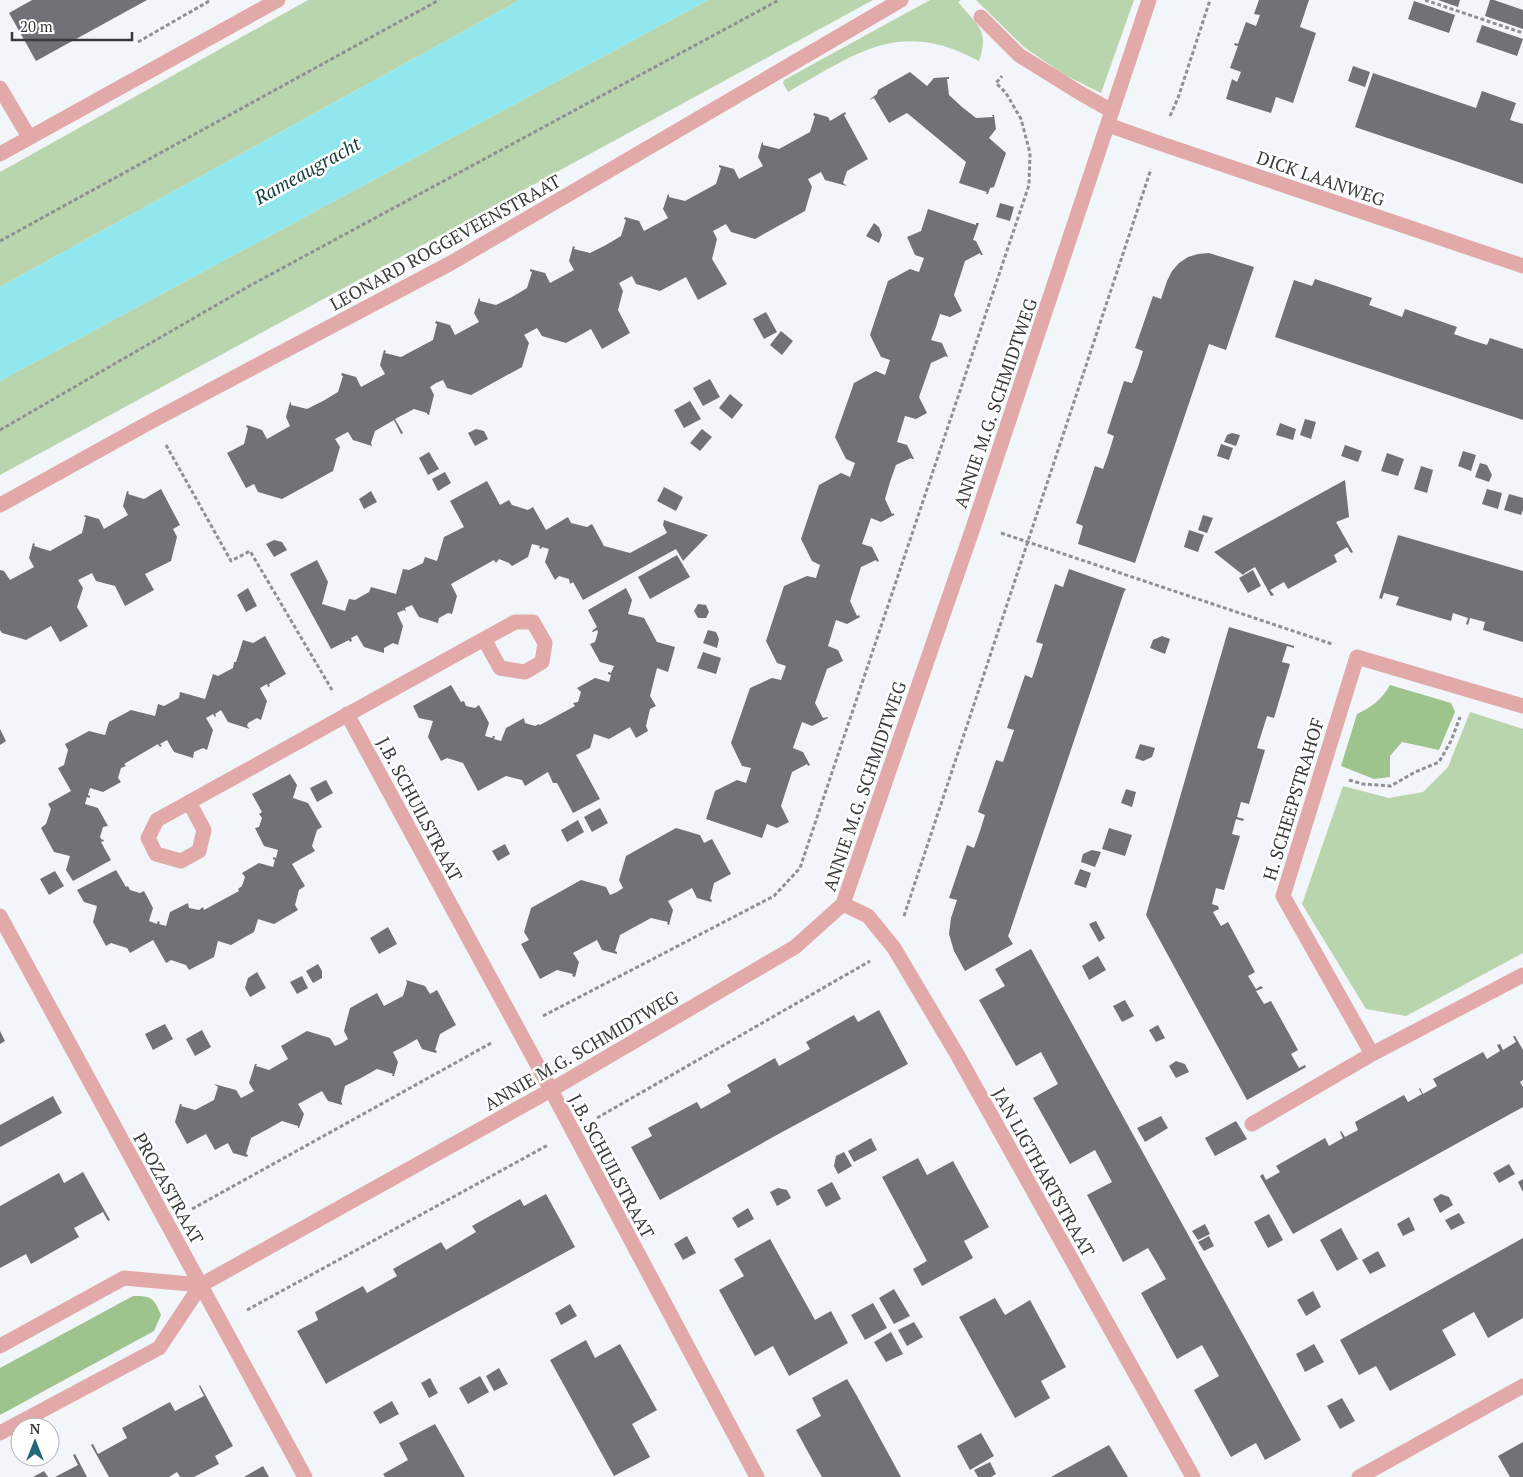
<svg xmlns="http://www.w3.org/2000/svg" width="1523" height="1477" font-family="'PT Serif',serif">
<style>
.green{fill:#b9d5ad}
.forest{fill:#9ec48e}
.water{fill:#90e7ed}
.building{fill:#6f7276}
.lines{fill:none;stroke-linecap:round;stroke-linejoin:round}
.path{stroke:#8e9093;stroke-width:3;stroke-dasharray:4 2.5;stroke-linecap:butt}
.minor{stroke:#e1aaa8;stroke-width:15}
.labels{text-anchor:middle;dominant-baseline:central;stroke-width:5;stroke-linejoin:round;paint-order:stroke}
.street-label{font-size:18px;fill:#393a3b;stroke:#fff}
.water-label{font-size:19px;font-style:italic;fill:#123c3f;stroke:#fff}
</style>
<rect width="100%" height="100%" fill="#f2f5fa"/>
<path class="green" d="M308 0H520L0 287V172Z
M708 0H873L0 475V381Z
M930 0H961L958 2C977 25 990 30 979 61 899 18 857 53 788 92L783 83 784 80Z
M976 0H1134L1101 93 1063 74 1024 47Z
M1470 712 1523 729V953L1406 1016 1366 1009 1302 904 1343 786 1389 798 1423 792 1448 767Z"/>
<path class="forest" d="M1390 685 1451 703 1455 712 1439 750 1402 742 1390 756V777L1374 779 1341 766 1357 714C1372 707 1382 699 1390 685Z
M133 1296C152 1296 154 1298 161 1315L154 1331 0 1415V1368Z"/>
<path class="water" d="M520 0H708L0 381V287Z"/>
<path class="building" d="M32 0H147L36 61 9 13Z
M1259 0H1309L1300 27 1316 33 1293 103 1276 97 1271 113 1226 99 1232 79 1237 82 1241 72 1230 68 1238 46 1234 45 1235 43 1238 44 1246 22 1256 26 1260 15 1254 14Z
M1438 0H1460L1458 7Z
M1490 0H1494L1523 10V29L1485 16Z
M1414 1 1455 15 1449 33 1408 19Z
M1482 25 1523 39 1517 56 1476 42Z
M1353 66 1370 72 1365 87 1348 81Z
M910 72 927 86 934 78 949 77V79H947L949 95 962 107 976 118 993 117 992 115H994L996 129 989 138 1006 153 994 187 990 188 988 194H986L987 192 959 183 966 162 907 113 889 123 874 98 869 100 877 94 878 90Z
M1373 73 1476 108 1482 91 1516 103 1510 120 1523 124V184L1355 127Z
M845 112 846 114 844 115 868 159 847 171 843 183 847 186 825 180 821 172 808 179 812 187 805 211 755 239 731 232 726 224 713 231 717 239 712 259 727 284 698 300 686 277 660 291 636 284 632 276 619 283 623 291 618 310 630 333 602 349 591 329 566 343 542 336 537 328 524 335 529 343 522 367 471 395 447 388 443 380 436 383 430 387 434 395 429 415 427 414V413L414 409 395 419 403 433 401 434 394 420 375 431 371 443 372 446 353 440 348 432 342 435 335 439 340 447 333 471 282 499 258 492 254 484 246 488 227 453 244 444 248 428 246 427 247 425 262 430 267 439 290 426 286 417 290 402 291 403V405L307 409 323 401 338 392 343 376 341 375 342 373 356 377 361 387 385 374 380 365 384 350 386 351 385 353 401 357 433 340 437 324 435 323 436 321 450 325 455 335 479 322 474 313 479 298 480 299V301L496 305 512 297 527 288 532 272 530 271V269L545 273 550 283 574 270 569 261 573 246 575 247 574 249 590 253 606 245 621 236 626 220 624 219 625 217 639 221 644 231 668 218 663 209 668 194 669 195V197L685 201 716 184 721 168 719 167V165L734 169 739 179 763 166 758 157 762 142 763 143V145L779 149 810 132 815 116 813 115 814 113 828 117 830 121Z
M1000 203 1014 207 1010 221 996 217Z
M928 209 976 225V223H979L973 240 976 241 983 255H981L980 253 965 261 954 295 962 311 950 317 940 314 936 327 931 340 942 343 948 357H947L946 356 931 363 919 397 927 413 916 419 905 416 897 442 907 445 914 459H912L911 458 896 465 890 482 885 499 892 514 894 513V515L881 522 871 518 862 544 872 547 879 561 877 562 876 560 861 567 850 601 857 616 859 615 860 617 847 624 836 620 828 646 838 650 843 661 827 669 815 703 823 718 828 717V718L812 726 802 722 793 748 803 752 810 765 808 766 807 764 792 772 781 806 789 822 777 828 767 824 762 838 706 819 715 791 737 780 746 783 751 768 742 766 731 743 750 688 772 678 781 680 786 666 777 663 766 641 784 586 807 576 816 578 820 565 812 561 801 539 819 485 841 473 850 477 855 463 846 459 835 437 854 383 876 371 885 375 890 360 881 357 870 335 888 281 910 269 919 272 924 258 915 255 907 237 921 231Z
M874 223 879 227 882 235 879 243 866 236Z
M1209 253 1254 267 1226 350 1209 344 1135 563 1078 544 1083 526 1076 523 1095 466 1103 469 1109 452 1114 436 1107 433 1124 381 1132 383 1138 367 1143 351 1135 348 1153 296 1161 299 1167 281 1172 271 1179 263 1188 257 1198 254Z
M1315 279 1372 298 1369 305 1386 311 1402 317 1405 309 1457 327 1454 334 1471 340 1487 345 1490 338 1523 349V420L1275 337 1294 280 1312 286Z
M766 312 777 332 764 339 753 319Z
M781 331 793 341 782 355 770 345Z
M710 379 720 397 703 406 693 388Z
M730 394 743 405 732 419 719 408Z
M690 401 701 419 684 428 674 410Z
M1305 419 1316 422 1311 439 1300 435Z
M1280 423 1296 429 1293 440 1276 435Z
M476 429 484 431 488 439 475 446 468 433Z
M702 429 712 437 700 451 690 443Z
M1232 433 1240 435 1236 446 1224 442 1227 435Z
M1221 444 1233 448 1229 460 1217 456Z
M1345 445 1362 451 1358 462 1341 456Z
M1463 451 1476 455 1471 471 1458 466Z
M429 452 439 469 428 475 419 458Z
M1387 453 1404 459 1398 476 1381 471Z
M1480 463 1487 465 1492 475 1489 482 1475 477Z
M1421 466 1433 470 1427 493 1414 489Z
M445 472 451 483 438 491 432 479Z
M1345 480 1349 517 1336 522 1353 552 1351 553 1347 547 1334 555 1337 562 1288 589 1284 582 1270 590 1274 595 1271 596 1255 567 1245 573 1243 575 1214 552Z
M487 481 500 505 509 500 512 505 528 510 533 507 546 530 568 517 571 523 587 527 592 524 604 546 630 553 667 533 663 525 664 520 708 535 683 561 676 549 583 600 573 582 570 584 569 579 559 576 555 580 545 562 549 549 542 547 541 549 539 548 540 546 532 544 528 557 512 566 509 563 499 559 496 563 494 560 451 584 457 596 452 614 448 613 439 618 438 623 419 617 412 605 405 608 406 612 404 610 397 613 403 626 398 645 393 643 384 648V653L364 647 357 635 351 638 352 641 350 642 349 640 331 649 290 574 317 560 328 582 322 604 345 611 349 599 355 600 369 592 371 587 396 594 403 569 409 570 423 563 425 557 437 561 444 537 464 527 450 501Z
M664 487 683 497 676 511 657 501Z
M161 489 180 525 173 529 177 537 171 561 145 574 154 590 125 606 115 586 96 581 92 573 78 580 83 588 77 607 88 626 60 642 51 626 26 640 2 633 0 630V570L4 571 10 580 34 567 29 558 33 543 35 544 34 546 50 551 82 533 86 517H84L85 515 99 519 104 529 128 515 123 506 127 491 129 492 128 494 144 499Z
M1487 489 1502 493 1498 509 1482 504Z
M371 491 377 502 364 509 359 499Z
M1509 494 1523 498V510L1521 515 1504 510Z
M1203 515 1213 518 1207 533 1198 530Z
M1189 530 1204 535 1198 552 1184 547Z
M1398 535 1523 571V642L1483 630 1485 622 1470 618 1468 625 1466 624 1468 618 1453 613 1451 621 1396 605 1399 597 1384 593 1382 599 1379 598Z
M274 540 282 542 287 550 274 557 266 544Z
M677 555 690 577 650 599 638 577Z
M1069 569 1126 589 1124 592 1009 934 1008 936 1013 944 965 971 954 951 949 934 951 918 957 900 949 898 967 845 974 848 980 831 985 815 978 812 996 760 1003 762 1014 730 1007 728 1025 675 1032 678 1043 644 1036 642 1055 584 1063 587Z
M1253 570 1261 586 1248 593 1239 578Z
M248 588 257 606 246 612 237 595Z
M626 588 632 600 628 614 644 618 657 642 675 647 668 672 657 668 650 696 656 706 650 709 646 726 648 731 636 738 630 727 609 739 594 734 590 748 576 755 600 799 573 813 557 783H553L548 772 525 786 522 780 506 776 478 791 463 763 447 758 441 761 428 737 433 721 419 718 413 706 451 685 461 702 464 701 466 706 475 708 479 705 489 723 485 736 492 738 493 736H495L494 739 501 741 506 728 524 718 525 723 535 726 539 724 540 725 575 706 573 703 578 702 581 692 577 688 595 678 609 682 611 675 608 674V672L611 673 614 666 600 662 590 644 595 642 598 632 597 630 593 632 592 631 597 627 588 610Z
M698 604 706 605 709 612 706 618H698L694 611Z
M1229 627 1294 646V648L1287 646 1282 662 1290 664 1274 718 1267 716 1257 748 1265 750 1249 804 1241 802 1237 817 1244 819 1243 821 1236 819 1232 834 1240 836 1224 890 1216 888 1212 904 1218 906 1219 909 1213 912 1221 926 1228 922 1255 972 1248 976 1256 989 1261 986 1263 988 1256 991 1264 1004 1271 1001 1298 1050 1291 1054 1299 1068 1305 1065 1306 1067 1247 1100 1146 915Z
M708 630 716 632 719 639 717 648 703 643Z
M265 636 286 674 269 684 270 686 268 687 267 684 260 688 267 701 261 720 257 718 248 723 247 726 250 729 228 722 221 710 215 714 216 716 215 717 213 714 206 718 213 730 207 750 203 748 194 752 193 758 174 752 167 740 160 744 162 746 160 747 158 744 124 764 126 766 121 768 118 778 121 782 103 792 90 788 88 795 90 796V798L87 797 85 804 98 808 108 826 103 827 100 837 102 840 103 839 104 841 101 842 111 860 73 881 66 870 70 856 54 852 41 828 46 824 51 809 48 804 71 791 58 768 64 765 68 750 65 744 89 731 105 735 109 722 131 710 155 716 158 704 164 706 179 698 180 692 205 699 213 674 218 676 233 668 234 662H236L243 640 253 643Z
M1162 636 1170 639 1165 654 1150 648 1153 640Z
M703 652 721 658 716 674 697 668Z
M0 729 6 741 0 745Z
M1140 744 1155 748 1152 757 1143 761 1135 758Z
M290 774 297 785 293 798 308 803 322 827 317 830 312 846 315 851 292 864 305 886 299 890 295 905 298 910 274 924 258 919 254 932 231 945 218 941 214 957 189 970 186 965 171 960 166 963 153 940 130 953 127 948 111 943 106 946 93 922 97 906 84 902 77 890 116 870 126 887 128 886 130 890 140 893 144 891 153 908 149 921 157 924 158 921 160 922 159 924 166 926 170 912 188 903 189 908 199 910 203 907 204 910 239 891 238 889 242 886 245 877 242 873 259 863 273 867 275 860 273 859V857L276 858 278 850 264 846 255 828 259 827 262 818 259 814 262 812 252 794Z
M326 780 333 793 317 802 310 788Z
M1126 789 1136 792 1132 807 1121 803Z
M600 808 608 823 592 832 584 817Z
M578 820 584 832 567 842 561 830Z
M676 828 700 835 704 843 712 839 731 874 714 883 710 899 712 900 711 902 697 898 692 888 668 901 673 910 669 925 667 924 668 922 651 918 620 935 615 951 617 952V954L602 950 597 940 573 953 579 962 575 977 572 976 573 974 557 970 540 979 521 944 529 940 524 932 531 908 581 880 606 887 610 895 617 892 623 888 619 880 626 856Z
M1109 828 1132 835 1125 856 1102 849Z
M505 844 510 854 498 861 492 851Z
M1092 850 1101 852 1095 867 1081 862 1083 854Z
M1080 869 1091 873 1086 888 1074 884Z
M55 871 64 886 49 895 40 879Z
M1096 921 1105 938 1099 942 1089 924Z
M388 927 397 944 379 954 370 938Z
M1031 949 1301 1440 1265 1460 1256 1443 1231 1457 1194 1390 1219 1376 1202 1345 1177 1359 1141 1293 1166 1279 1157 1263 1148 1248 1123 1262 1087 1195 1112 1182 1095 1150 1070 1164 1033 1098 1058 1084 1041 1052 1016 1066 979 1000 1005 986 995 969Z
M1098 956 1106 970 1089 980 1082 966Z
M318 964 322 971V978L313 983 306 971Z
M257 972 266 988 250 997 245 988 248 978Z
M302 976 308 988 297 994 290 982Z
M406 980 425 986 430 994 437 990 456 1025 440 1034 435 1050 437 1051 436 1053 422 1049 417 1039 405 1046 393 1052 398 1062 394 1076H392L393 1074 377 1069 361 1078 345 1086 341 1102 342 1103V1105L328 1101 322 1091 298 1104 304 1114 299 1128H298V1126L282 1121 266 1130 251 1138 246 1154 248 1155 247 1157 233 1153 228 1143 215 1150 206 1134 187 1144 175 1122 180 1104H182L181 1106 195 1110 214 1100 218 1087 214 1084 236 1090 241 1098 247 1095 254 1091 249 1083 255 1064H257L256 1066 269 1070 288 1059 281 1046 307 1031 330 1038 335 1046 342 1043 348 1039 344 1031 350 1008 377 993 384 1006 403 996 407 983Z
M1125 1000 1134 1016 1122 1022 1113 1006Z
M879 1010 908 1064 784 1131 660 1200 631 1147 652 1136 648 1128 697 1102 701 1109 731 1092 727 1085 775 1058 779 1066 810 1049 806 1042 854 1015 858 1022Z
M165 1024 173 1039 153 1050 145 1034Z
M1158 1025 1165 1038 1156 1042 1149 1030Z
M202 1030 211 1047 195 1056 186 1039Z
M0 1031 5 1041 0 1044Z
M1513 1036H1515L1523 1050V1080L1520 1082 1523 1087V1107L1293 1234 1260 1176 1263 1174 1266 1180 1280 1172 1276 1166 1325 1138 1329 1146 1343 1138 1340 1132 1341 1131 1345 1137 1358 1130 1355 1122 1404 1095 1408 1102 1422 1094 1419 1089 1420 1088 1423 1094 1437 1086 1433 1079 1483 1052 1487 1059 1500 1051 1497 1045 1500 1044 1503 1050 1516 1042Z
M1176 1061 1185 1064 1189 1072 1176 1078 1169 1066Z
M53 1096 62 1113 0 1147V1125Z
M1161 1116 1168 1128 1145 1142 1137 1128Z
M1236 1121 1247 1139 1215 1156 1205 1138Z
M871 1138 877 1150 854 1162 848 1151Z
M844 1152 852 1166 838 1174 834 1166 836 1156Z
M918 1158 927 1175 953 1161 989 1227 964 1241 973 1258 922 1286 913 1269 927 1261 882 1177Z
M1509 1164 1515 1174 1499 1183 1493 1173Z
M83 1172 110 1220 108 1221 103 1212 74 1228 79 1237 31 1264 26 1254 0 1268V1206L59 1173 64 1183Z
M1523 1179V1192L1518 1182Z
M832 1182 841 1199 826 1207 817 1190Z
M778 1188 787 1190 791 1198 777 1206 770 1192Z
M546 1194 575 1247 329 1382 326 1384 297 1331 318 1320 315 1312 363 1286 367 1293 397 1276 393 1269 441 1242 446 1250 476 1232 472 1226 520 1199 524 1206Z
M1441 1194 1449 1197 1453 1205 1440 1213 1433 1199Z
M748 1208 754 1219 738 1228 732 1218Z
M1459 1213 1465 1223 1451 1230 1445 1220Z
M1269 1214 1283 1240 1268 1248 1254 1222Z
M1409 1217 1415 1230 1403 1236 1397 1224Z
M1205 1224 1210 1234 1198 1240 1192 1231Z
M1341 1228 1358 1259 1337 1271 1320 1240Z
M687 1236 696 1253 683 1260 674 1244Z
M1209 1236 1214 1246 1204 1251 1198 1242Z
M1523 1238V1318L1488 1338 1474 1312 1442 1330 1456 1355 1390 1391 1376 1366 1359 1375 1340 1340Z
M770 1239 815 1320 831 1311 848 1343 789 1376 773 1346 755 1356 719 1290 744 1276 734 1259Z
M1378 1251 1386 1266 1370 1274 1362 1260Z
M894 1289 910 1316 894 1324 879 1298Z
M1313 1291 1321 1307 1306 1316 1297 1300Z
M995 1298 1005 1315 1030 1300 1066 1367 1041 1381 1050 1398 1015 1418 959 1317Z
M873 1303 887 1328 865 1340 851 1315Z
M570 1304 577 1316 561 1325 555 1313Z
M914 1322 923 1337 907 1346 898 1330Z
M891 1332 903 1354 886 1362 874 1342Z
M586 1340 595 1358 620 1344 657 1410 632 1424 650 1457 614 1476 550 1360Z
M1314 1344 1324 1362 1305 1372 1296 1354Z
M499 1368 508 1384 494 1391 486 1376Z
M480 1376 489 1392 468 1404 459 1388Z
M430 1378 438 1393 429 1398 421 1383Z
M847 1379 857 1396 901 1477H822L814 1463 796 1430 821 1416 812 1398Z
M200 1385 233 1446 215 1456 219 1464 194 1477H180L177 1472 169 1477H109L91 1445 93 1444 98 1454 127 1438 122 1428 170 1402 175 1411 204 1396 199 1386Z
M1342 1398 1355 1421 1340 1429 1327 1406Z
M392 1401 399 1414 380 1424 373 1412Z
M435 1424 465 1477H385L383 1474 408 1460 399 1443Z
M981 1433 994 1456 970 1470 957 1446Z
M1523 1442V1477H1510L1498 1456Z
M1109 1445 1128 1477H1051L1060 1472Z
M75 1454 87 1477H55L78 1465 73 1455Z
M990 1462 996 1474 991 1477H978L974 1470Z
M263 1466 269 1477H244Z
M44 1471 48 1477H33Z"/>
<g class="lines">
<path class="path" d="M1425 0 1523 33
M138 42 211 0
M1170 116 1178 98 1210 0
M0 241 439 0
M0 430 251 285 779 0
M166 445 231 561 250 551 332 690
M1001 533 1332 644
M1349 780 1363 784 1391 786 1415 772 1439 762 1451 741 1460 717
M904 916 1151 169
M543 1016 774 896 800 868 1029 185 1030 153 1021 119 1006 93 996 83 1002 76
M597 1118 870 961
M192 1209 493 1042
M247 1310 548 1145"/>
<path class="minor" d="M981 17 1019 55 1080 93 1112 111
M0 88 29 137
M1108 125 1159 143 1523 266
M0 154 278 0
M0 505 152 421 451 263 901 0
M1523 706 1357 657 1283 896 1372 1054 1523 975
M347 714 551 1090 757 1477
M189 802 204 830 199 851 181 861 156 854 148 838 157 820 484 639 500 668 525 672 542 662 545 643 533 622H515L484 639
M843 904 868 916 894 948 958 1056 1193 1477
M0 916 305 1477
M1252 1124 1372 1054
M0 1346 124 1278 201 1285
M0 1433 159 1348 201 1285 551 1090 795 947 843 904 974 525 1149 0
M1359 1477 1523 1386"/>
</g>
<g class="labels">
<g class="street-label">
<text transform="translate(1321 178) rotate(19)">DICK LAANWEG</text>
<text transform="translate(445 242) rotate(-29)">LEONARD ROGGEVEENSTRAAT</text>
<text transform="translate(995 403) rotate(-71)">ANNIE M.G. SCHMIDTWEG</text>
<text transform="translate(864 786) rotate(-71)">ANNIE M.G. SCHMIDTWEG</text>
<text transform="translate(1293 799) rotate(-73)">H. SCHEEPSTRAHOF</text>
<text transform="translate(420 809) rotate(62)">J.B. SCHUILSTRAAT</text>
<text transform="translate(581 1050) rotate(-30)">ANNIE M.G. SCHMIDTWEG</text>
<text transform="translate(612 1166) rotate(62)">J.B. SCHUILSTRAAT</text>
<text transform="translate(1044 1172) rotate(61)">JAN LIGTHARTSTRAAT</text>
<text transform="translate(169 1188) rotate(61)">PROZASTRAAT</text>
</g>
<g class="water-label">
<text transform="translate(307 170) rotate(-29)">Rameaugracht</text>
</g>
</g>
<g transform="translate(35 1442)"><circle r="24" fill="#ffffff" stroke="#b0b0b1"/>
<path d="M0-4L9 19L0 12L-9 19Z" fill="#216976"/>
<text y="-8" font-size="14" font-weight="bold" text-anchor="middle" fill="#393a3b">N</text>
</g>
<path d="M12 32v8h120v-8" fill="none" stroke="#393a3b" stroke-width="2.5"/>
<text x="20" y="32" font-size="15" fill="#393a3b" stroke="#ffffff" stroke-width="4" paint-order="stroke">20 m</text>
</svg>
